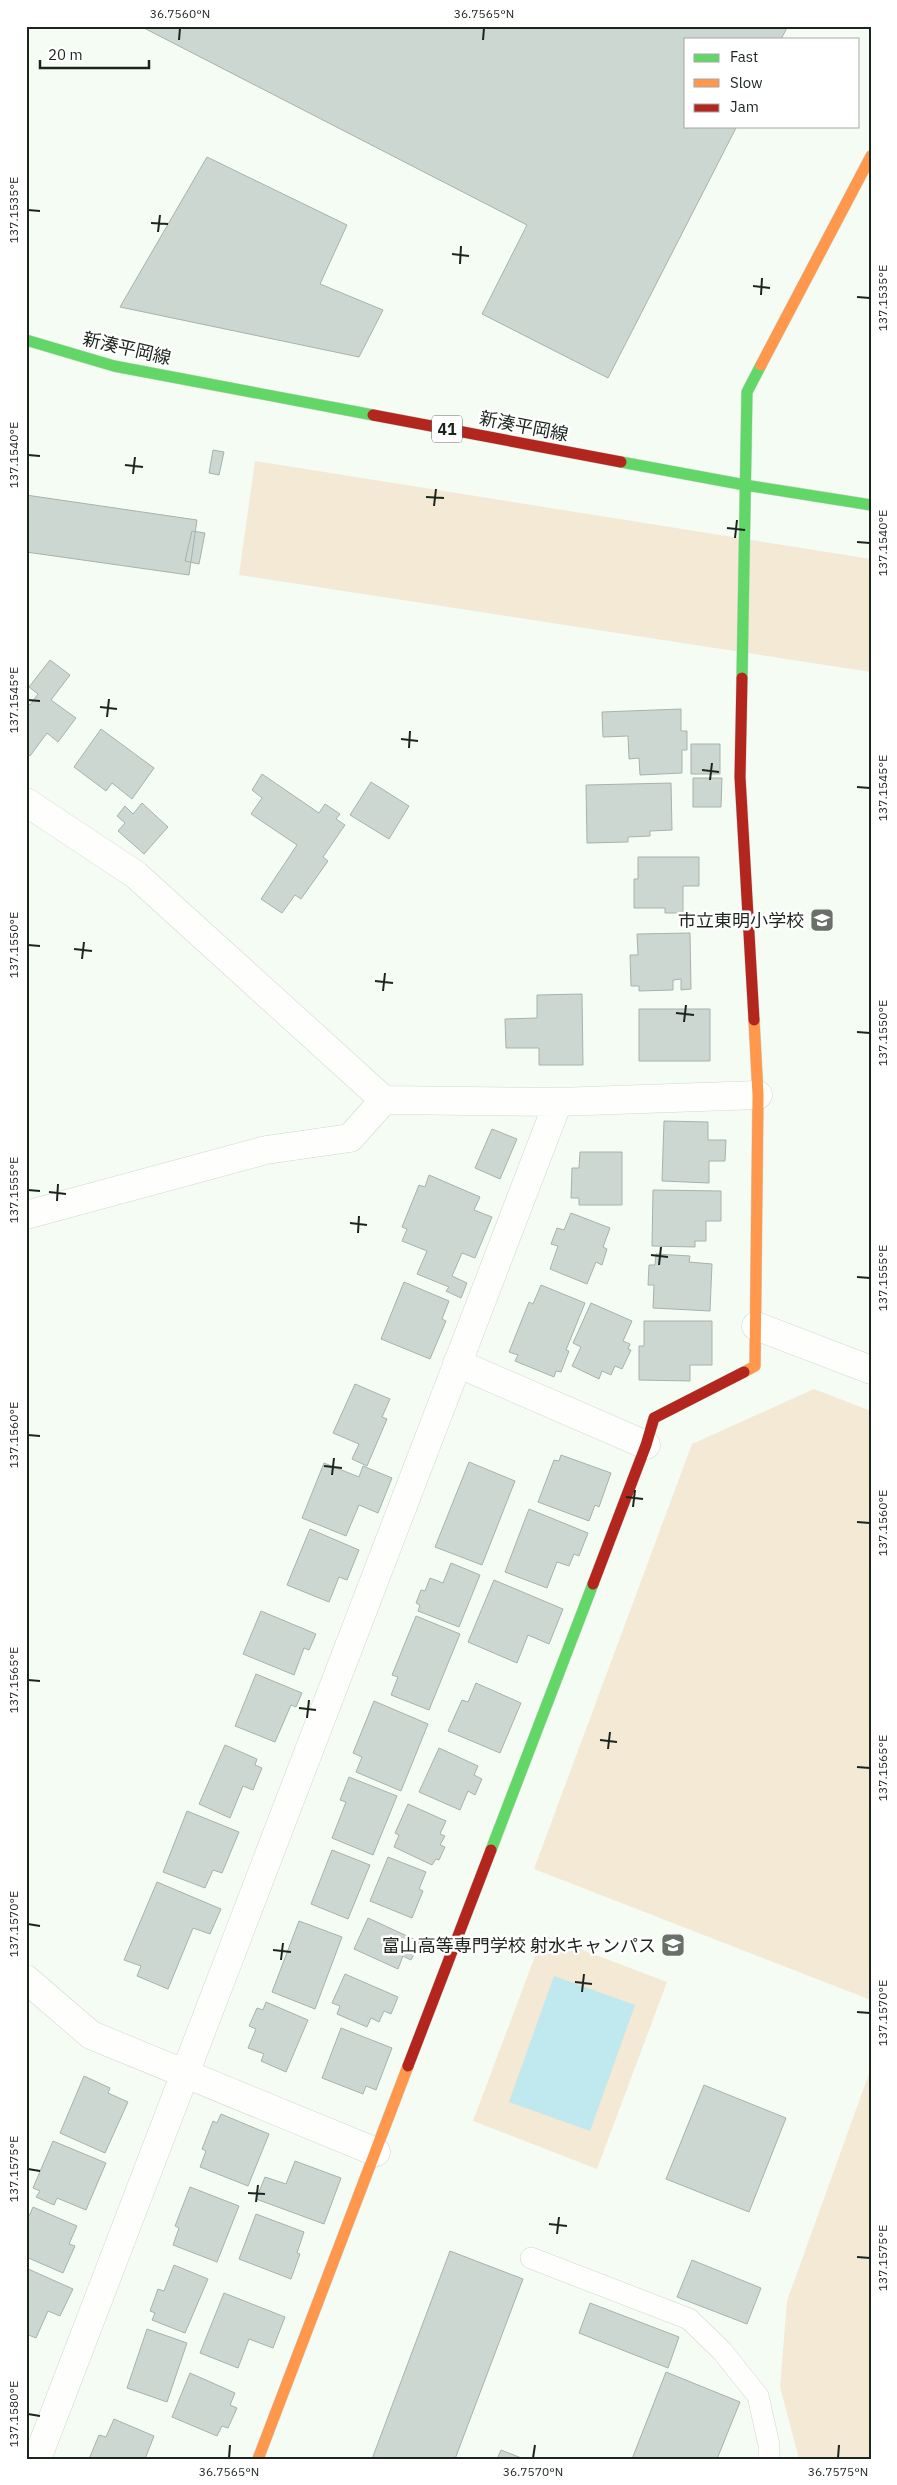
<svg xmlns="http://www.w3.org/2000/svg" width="897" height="2485" font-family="'IBM Plex Sans','Noto Sans JP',sans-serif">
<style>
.green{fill:#f3e9d4}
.water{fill:#bfe8ef}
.building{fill:#cdd7d1;stroke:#a8b2ac}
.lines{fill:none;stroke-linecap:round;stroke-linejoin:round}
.lane-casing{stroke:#d0d8d1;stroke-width:22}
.street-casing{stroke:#d0d8d1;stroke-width:29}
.fast-casing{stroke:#d0d8d1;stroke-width:12}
.slow-casing{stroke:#d0d8d1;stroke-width:12}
.jam-casing{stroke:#d0d8d1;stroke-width:12}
.lane{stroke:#fefffd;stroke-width:21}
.street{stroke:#fefffd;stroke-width:28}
.fast{stroke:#63d668;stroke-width:11}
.slow{stroke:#ff974d;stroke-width:11}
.jam{stroke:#b3261e;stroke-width:11}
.ticks{fill:none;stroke:#1c251d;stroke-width:2}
.labels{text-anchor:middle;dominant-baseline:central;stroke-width:5;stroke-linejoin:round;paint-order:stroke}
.shield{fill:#fff;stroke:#606661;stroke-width:1}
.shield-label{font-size:16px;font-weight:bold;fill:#1c251d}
.street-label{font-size:18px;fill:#1c251d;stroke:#fff}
.poi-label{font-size:18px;fill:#1c251d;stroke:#fff;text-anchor:end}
.neatline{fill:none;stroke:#1c251d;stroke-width:2}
.ticks-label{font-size:12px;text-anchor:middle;fill:#1c251d}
</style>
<rect width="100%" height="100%" fill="#f5fcf4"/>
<path class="green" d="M255 461 871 559V672L239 575Z
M814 1389 871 1411V2000L534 1869 692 1444Z
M543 1935 667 1982 597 2169 473 2121Z
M871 2068V2459H799L780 2387 787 2301Z"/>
<path class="water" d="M554 1976 635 2005 590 2131 509 2102Z"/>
<path class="building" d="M140 26H788L781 39H686V126H737L608 378 482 314 527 225Z
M207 157 347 225 320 284 383 310 359 357 120 307Z
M213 450 224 452 219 475 209 473Z
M26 495 197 520 189 575 26 552Z
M192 531 205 533 199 564 185 561Z
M50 660 70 675 51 700 76 718 58 742 47 733 30 756 26 753V702L30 705 38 694 29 687Z
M681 709V731H687V750H682V773L640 775 639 758 629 759 628 736 603 737 602 712Z
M101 729 154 768 132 799 112 783 106 791 74 767Z
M691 744H720V774H691Z
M262 774 319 813 325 804 340 814 336 819 345 825 323 857 328 861 301 899 295 895 282 913 261 899 297 845 251 814 262 798 252 790Z
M693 778H722L721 807H693Z
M371 782 409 806 389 839 350 815Z
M671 783 672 830 650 831V836L628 837V842L587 843 586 785Z
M142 803 168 827 144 854 118 831 125 823 117 816 125 806 133 814Z
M638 857H699V886H683V913H665V908H634V879H638Z
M690 933 691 989 681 990V979L673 980V990L639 991V986H631L630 955H638L637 934Z
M582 994 583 1065H539V1048H506L505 1019 537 1018V995Z
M639 1009H710V1061H639Z
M664 1121 708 1122V1140H726L725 1161H709V1183L662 1181Z
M492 1129 517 1139 500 1179 475 1168Z
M580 1152H622V1205H579V1198H571L572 1168H579Z
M429 1175 480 1197 474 1210 492 1217 475 1258 462 1253 452 1276 467 1283 461 1298 446 1291 449 1287 417 1274 427 1251 402 1241 407 1229 402 1227 419 1185 425 1187Z
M653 1190 721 1191V1221H706V1241H695V1247L652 1246Z
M571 1213 610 1228 603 1247 607 1249 602 1265 596 1262 587 1284 550 1269 558 1246 551 1244 557 1228 564 1230Z
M656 1254 690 1256 689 1262 712 1264 710 1311 653 1308 654 1285H648L649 1265H655Z
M404 1282 449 1301 442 1319 446 1321 430 1359 381 1339Z
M541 1285 585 1303 566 1350 569 1351 561 1372 556 1371 554 1377 515 1361 518 1355 509 1352 529 1302 533 1304Z
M591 1303 632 1321 623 1341 630 1344 628 1349 631 1350 622 1369 615 1366 611 1375 602 1371 599 1379 572 1366 581 1347 573 1343Z
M644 1321H712V1365H690V1381L639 1380V1346H644Z
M355 1384 390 1399 382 1417 387 1419 367 1466 352 1459 359 1444 333 1433Z
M561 1455 611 1473 599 1507 595 1505 589 1521 538 1502 554 1460 559 1461Z
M469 1462 515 1481 482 1565 435 1547Z
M324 1463 359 1477 363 1466 392 1478 378 1513 359 1505 346 1536 302 1518Z
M529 1509 588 1533 579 1556 574 1554 569 1566 557 1562 547 1588 505 1572Z
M310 1529 359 1550 347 1580 339 1577 329 1602 287 1585Z
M451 1563 480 1575 459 1627 418 1611 420 1605 416 1603 421 1590 425 1591 430 1578 443 1583Z
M494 1580 563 1609 549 1644 528 1635 517 1663 468 1642Z
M261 1611 316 1634 309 1650 304 1648 294 1675 243 1654Z
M416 1616 460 1634 429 1710 391 1695 398 1677 392 1675Z
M256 1674 302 1693 296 1707 291 1705 275 1742 235 1726Z
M476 1683 521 1703 500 1753 448 1731 462 1700 468 1702Z
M374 1701 428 1724 401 1791 356 1772 362 1757 353 1753Z
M225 1745 257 1759 255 1765 262 1768 253 1790 243 1786 230 1818 199 1804Z
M439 1748 478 1766 474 1775 482 1779 475 1795 468 1791 460 1810 419 1792Z
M349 1777 397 1796 373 1855 332 1838 346 1802 340 1800Z
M408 1804 446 1821 440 1834 445 1836 440 1845 445 1847 439 1860 436 1859 432 1865 394 1847 399 1835 395 1833Z
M187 1811 239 1832 222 1873 213 1870 205 1888 163 1872Z
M332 1850 370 1865 348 1919 311 1904Z
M388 1857 426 1872 419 1889 423 1891 412 1918 370 1901Z
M157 1882 221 1909 210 1934 193 1928 168 1989 137 1976 141 1966 124 1960Z
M368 1918 420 1942 411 1960 403 1956 398 1969 354 1949Z
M299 1921 342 1937 315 2009 272 1992Z
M345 1974 398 1997 391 2014 384 2011 379 2022 371 2018 367 2027 337 2014 340 2006 332 2003Z
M266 2002 308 2020 286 2072 261 2061 264 2054 248 2048 256 2029 249 2026 257 2008 263 2010Z
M341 2028 392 2048 376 2090 366 2086 363 2094 322 2078Z
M84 2076 110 2088 108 2093 128 2102 105 2153 60 2133Z
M704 2085 786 2118 749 2212 666 2179Z
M221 2114 269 2134 248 2186 200 2167 206 2151 202 2149 213 2121 217 2123Z
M53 2141 106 2163 86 2210 57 2198 54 2205 36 2197 40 2191 33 2188Z
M295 2161 341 2178 324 2224 256 2199 265 2177 286 2184Z
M190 2187 239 2206 217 2262 173 2245 179 2228 175 2226Z
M33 2207 77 2226 69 2244 75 2246 63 2273 26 2257V2223Z
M256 2214 304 2232 297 2253 300 2254 291 2279 239 2259Z
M450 2251 523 2279 455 2459H372Z
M692 2260 761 2288 747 2324 677 2297Z
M174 2265 208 2279 185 2333 152 2320 155 2313 150 2311 158 2289 164 2291Z
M26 2268 73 2289 60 2316 48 2311 36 2338 26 2334Z
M224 2293 285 2317 273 2348 249 2339 238 2368 200 2353Z
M590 2303 679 2337 668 2368 579 2333Z
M147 2329 187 2343 167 2402 127 2388Z
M666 2372 740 2402 717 2459H632Z
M190 2373 235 2393 230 2405 237 2408 228 2428 222 2426 217 2436 172 2417Z
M114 2419 154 2436 145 2459H89L99 2435 106 2437Z
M501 2450 524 2459H497Z"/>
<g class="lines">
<g class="lane-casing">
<path id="lane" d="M531 2258 689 2319 722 2351 758 2396 769 2445V2459"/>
</g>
<g class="street-casing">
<path id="street" d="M26 802 136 875 384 1100 558 1102 758 1095
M26 1215 266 1150 350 1138 384 1100
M756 1326 871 1370
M457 1363 646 1445
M26 1979 91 2035 376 2152
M37 2459 558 1102"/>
</g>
<g class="fast-casing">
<path id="fast" d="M26 340 114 366 373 415
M621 462 745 485 871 505
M742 678 747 392 761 365
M491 1850 593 1584"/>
</g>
<g class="slow-casing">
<path id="slow" d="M761 365 871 156
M744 1372 755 1366 758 1095 754 1020
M258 2459 408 2066"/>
</g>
<g class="jam-casing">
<path id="jam" d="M373 415 621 462
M742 678 740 777 754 1020
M593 1584 646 1445 654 1418 744 1372
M408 2066 491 1850"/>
</g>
<use href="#lane" class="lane"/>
<use href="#street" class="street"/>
<use href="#fast" class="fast"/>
<use href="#slow" class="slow"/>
<use href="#jam" class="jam"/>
</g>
<path class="ticks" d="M179 40 180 28M483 40 484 28M28 210 40 211M151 223 168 224M158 232 160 215M452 254 469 256M460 264 461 246M753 286 770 288M761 295 762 278M857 297 870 298M28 455 40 456M125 465 143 467M133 474 135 457M426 497 444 498M434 506 436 489M727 528 745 530M735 538 737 520M857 542 870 543M28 700 40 701M100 707 117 709M107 717 109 699M401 739 418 741M409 748 410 731M702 770 719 772M710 780 712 763M857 787 870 788M28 945 40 946M74 949 92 951M82 959 84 942M375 981 393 983M383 991 385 973M676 1013 694 1015M684 1022 686 1005M857 1032 870 1033M28 1190 40 1191M49 1192 66 1194M57 1201 58 1184M350 1223 367 1225M358 1233 359 1216M651 1255 668 1257M659 1265 661 1247M857 1277 870 1278M28 1435 40 1436M324 1466 342 1468M332 1475 334 1458M626 1497 643 1499M633 1507 635 1490M857 1522 870 1523M28 1680 40 1681M299 1708 316 1710M307 1718 309 1700M600 1740 617 1742M608 1749 610 1732M857 1767 870 1768M28 1924 40 1926M273 1950 291 1952M281 1960 283 1943M575 1982 592 1984M582 1992 584 1974M857 2012 870 2013M28 2169 40 2171M248 2193 265 2194M256 2202 258 2185M549 2224 567 2226M557 2234 559 2217M857 2257 870 2258M28 2414 40 2416M229 2458 230 2445M533 2458 535 2445M838 2458 839 2445"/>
<defs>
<g id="school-square" transform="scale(1.25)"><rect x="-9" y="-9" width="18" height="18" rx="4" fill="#687068" stroke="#fff"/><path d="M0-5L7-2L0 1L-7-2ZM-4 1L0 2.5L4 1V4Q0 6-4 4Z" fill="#fff"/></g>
<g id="university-square" transform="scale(1.25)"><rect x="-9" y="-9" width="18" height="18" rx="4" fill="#687068" stroke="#fff"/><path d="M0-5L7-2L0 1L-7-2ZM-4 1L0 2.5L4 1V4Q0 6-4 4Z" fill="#fff"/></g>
</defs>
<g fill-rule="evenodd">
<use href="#school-square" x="822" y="920"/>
<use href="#university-square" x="673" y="1945"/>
</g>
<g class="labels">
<rect class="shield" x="432" y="415.5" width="30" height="27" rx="4"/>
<g class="shield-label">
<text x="447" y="429">41</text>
</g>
<g class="street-label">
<text transform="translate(127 348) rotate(13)">新湊平岡線</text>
<text transform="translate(524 426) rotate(11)">新湊平岡線</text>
</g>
<g class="poi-label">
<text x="804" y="920">市立東明小学校</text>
<text x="656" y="1945">富山高等専門学校 射水キャンパス</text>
</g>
</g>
<rect width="897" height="2485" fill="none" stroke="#ffffff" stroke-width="55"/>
<rect x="684" y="38" width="175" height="90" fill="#ffffff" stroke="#a4a8a5"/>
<rect x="694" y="54" width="25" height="8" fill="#63d668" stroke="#a4a8a5"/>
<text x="730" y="62" font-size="15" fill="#1c251d">Fast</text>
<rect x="694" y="79" width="25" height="8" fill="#ff974d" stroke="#a4a8a5"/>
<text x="730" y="88" font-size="15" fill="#1c251d">Slow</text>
<rect x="694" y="104" width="25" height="8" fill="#b3261e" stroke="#a4a8a5"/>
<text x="730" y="112" font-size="15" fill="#1c251d">Jam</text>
<path d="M40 60v8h109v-8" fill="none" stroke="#1c251d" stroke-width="2.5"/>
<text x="48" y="60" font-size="15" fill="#1c251d" stroke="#ffffff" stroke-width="4" paint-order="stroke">20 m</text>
<rect x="28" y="28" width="842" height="2430" class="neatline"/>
<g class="ticks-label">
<text x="180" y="18">36.7560°N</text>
<text x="484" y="18">36.7565°N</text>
<text transform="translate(14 210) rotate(-90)" y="4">137.1535°E</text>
<text transform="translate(883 298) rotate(-90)" y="4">137.1535°E</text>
<text transform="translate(14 455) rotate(-90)" y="4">137.1540°E</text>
<text transform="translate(883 543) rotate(-90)" y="4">137.1540°E</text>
<text transform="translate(14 700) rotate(-90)" y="4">137.1545°E</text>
<text transform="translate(883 788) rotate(-90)" y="4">137.1545°E</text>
<text transform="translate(14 945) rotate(-90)" y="4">137.1550°E</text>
<text transform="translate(883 1033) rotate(-90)" y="4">137.1550°E</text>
<text transform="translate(14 1190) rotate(-90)" y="4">137.1555°E</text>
<text transform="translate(883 1278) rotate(-90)" y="4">137.1555°E</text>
<text transform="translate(14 1435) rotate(-90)" y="4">137.1560°E</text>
<text transform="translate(883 1523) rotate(-90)" y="4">137.1560°E</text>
<text transform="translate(14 1680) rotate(-90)" y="4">137.1565°E</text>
<text transform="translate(883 1768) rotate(-90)" y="4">137.1565°E</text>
<text transform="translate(14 1924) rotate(-90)" y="4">137.1570°E</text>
<text transform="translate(883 2013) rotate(-90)" y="4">137.1570°E</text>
<text transform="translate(14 2169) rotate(-90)" y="4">137.1575°E</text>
<text transform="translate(883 2258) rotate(-90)" y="4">137.1575°E</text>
<text transform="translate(14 2414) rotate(-90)" y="4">137.1580°E</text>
<text x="229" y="2476">36.7565°N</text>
<text x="533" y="2476">36.7570°N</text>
<text x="838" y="2476">36.7575°N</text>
</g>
</svg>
